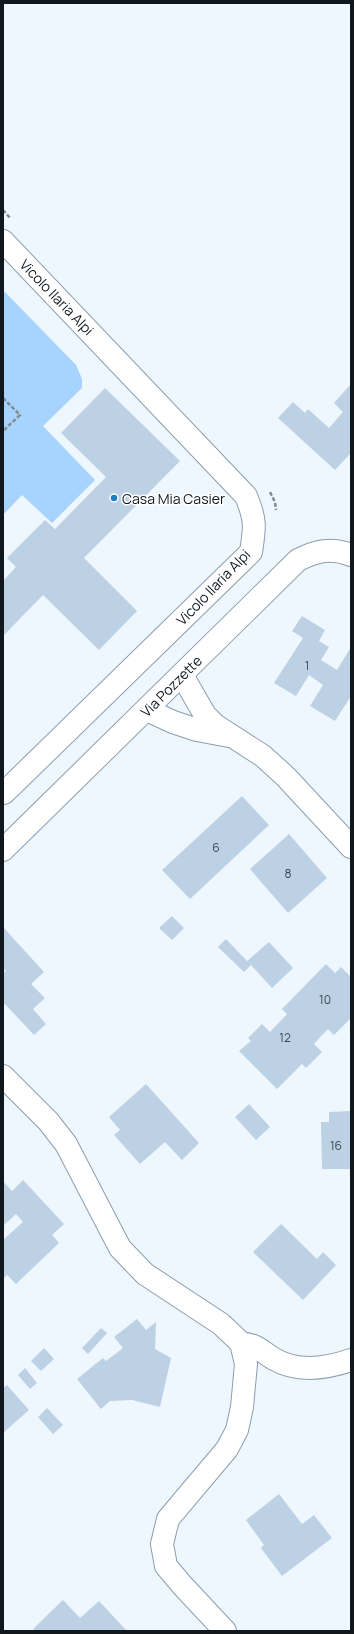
<svg xmlns="http://www.w3.org/2000/svg" width="354" height="1634" font-family="Manrope,sans-serif">
<style>
.green{fill:#a6d3ff}
.building{fill:#bdd1e4}
.lines{fill:none;stroke-linecap:round;stroke-linejoin:round}
.minor-casing{stroke:#8b9eb0;stroke-width:24}
.path{stroke:#848c93;stroke-width:2.5;stroke-dasharray:4 2;stroke-linecap:butt}
.minor{stroke:#fff;stroke-width:22}
.poi-dot{fill:#1c7fcb;stroke:#fff;stroke-width:1.5}
.labels{text-anchor:middle;dominant-baseline:central;stroke-width:3;stroke-linejoin:round;paint-order:stroke}
.number-label{font-size:12px;fill:#3b464f}
.street-label{font-size:14px;fill:#10171d;stroke:#fff}
.poi-label{font-size:14px;fill:#10171d;stroke:#fff;text-anchor:start}
</style>
<rect width="100%" height="100%" fill="#eef6fe"/>
<path class="green" d="M3 290 76 365 82 379V388L43 426 95 480 52 523 22 495 3 515Z"/>
<path class="building" d="M351 384V453L335 470 278 418 293 402 305 413 308 409 329 428 343 412 334 403Z
M105 388 180 461 84 558 137 611 99 650 43 595 3 636V581L16 567 7 558 45 520 55 529 106 477 61 433Z
M302 616 325 630 319 641 329 647 321 660 337 670 351 647V696L335 721 310 706 323 685 309 675 296 696 274 683 303 638 292 631Z
M242 796 269 825 190 899 162 870Z
M289 834 327 878 288 913 250 869Z
M172 916 184 928 172 940 159 928Z
M3 927 44 972 31 984 45 998 33 1009 46 1024 34 1035 3 1002V973L6 971 3 968Z
M226 939 247 961 269 942 293 968 272 988 251 965 244 972 218 947Z
M326 964 335 973 341 967 351 977V1018L334 1035 328 1029 322 1035 314 1044 322 1052 306 1068 302 1064 277 1089 239 1051 251 1041 248 1038 262 1024 270 1032 287 1014 282 1009Z
M146 1084 199 1143 182 1160 165 1142 140 1164 114 1135 120 1130 109 1117Z
M249 1104 270 1127 256 1140 235 1117Z
M351 1111V1169H322L321 1122H329V1112Z
M23 1180 64 1224 52 1235 59 1243 16 1284 7 1275 3 1279V1240L23 1222 16 1214 3 1226V1181L12 1191Z
M281 1224 317 1259 323 1252 336 1265 303 1300 253 1252Z
M137 1319 146 1330 156 1322 155 1349 171 1358 160 1407 132 1400 110 1401 101 1409 77 1379 103 1358 106 1361 123 1348 114 1337Z
M101 1328 107 1333 88 1354 82 1348Z
M44 1348 54 1359 41 1371 31 1361Z
M25 1368 37 1383 30 1389 18 1375Z
M7 1385 29 1410 3 1433V1388Z
M47 1408 63 1425 53 1434 38 1417Z
M279 1494 302 1524 314 1515 332 1538 282 1576 261 1548 264 1545 246 1520Z
M63 1600 80 1618 99 1601 127 1631H35L33 1629Z"/>
<g class="lines">
<g class="minor-casing">
<path id="minor" d="M3 241 246 496C256 520 255 527 251 552L4 793
M182 675 205 715 215 725 263 756 286 777 351 847
M147 710 173 722 197 730 229 736
M3 850 298 560C316 551 331 547 351 555
M3 1076 48 1121 66 1144 120 1248 145 1274 221 1324 241 1343 246 1364 242 1407 237 1430 227 1449 168 1519 162 1544 166 1566 182 1585 225 1631
M241 1343C260 1346 259 1350 274 1359 298 1373 325 1369 351 1360"/>
</g>
<path class="path" d="M3 210 11 219
M3 398 20 415 3 431
M270 492 275 502 276 510"/>
<use href="#minor" class="minor"/>
</g>
<circle class="poi-dot" cx="114" cy="498" r="4"/>
<g class="labels">
<g class="number-label">
<text x="307" y="665">1</text>
<text x="216" y="847">6</text>
<text x="288" y="873">8</text>
<text x="325" y="999">10</text>
<text x="285" y="1037">12</text>
<text x="336" y="1145">16</text>
</g>
<g class="street-label">
<text transform="translate(57 297) rotate(46)">Vicolo Ilaria Alpi</text>
<text transform="translate(213 587) rotate(-46)">Vicolo Ilaria Alpi</text>
<text transform="translate(171 686) rotate(-45)">Via Pozzette</text>
</g>
<g class="poi-label">
<text x="122" y="498">Casa Mia Casier</text>
</g>
</g>
<rect width="354" height="1634" fill="none" stroke="#10171d" stroke-width="8"/>
</svg>
